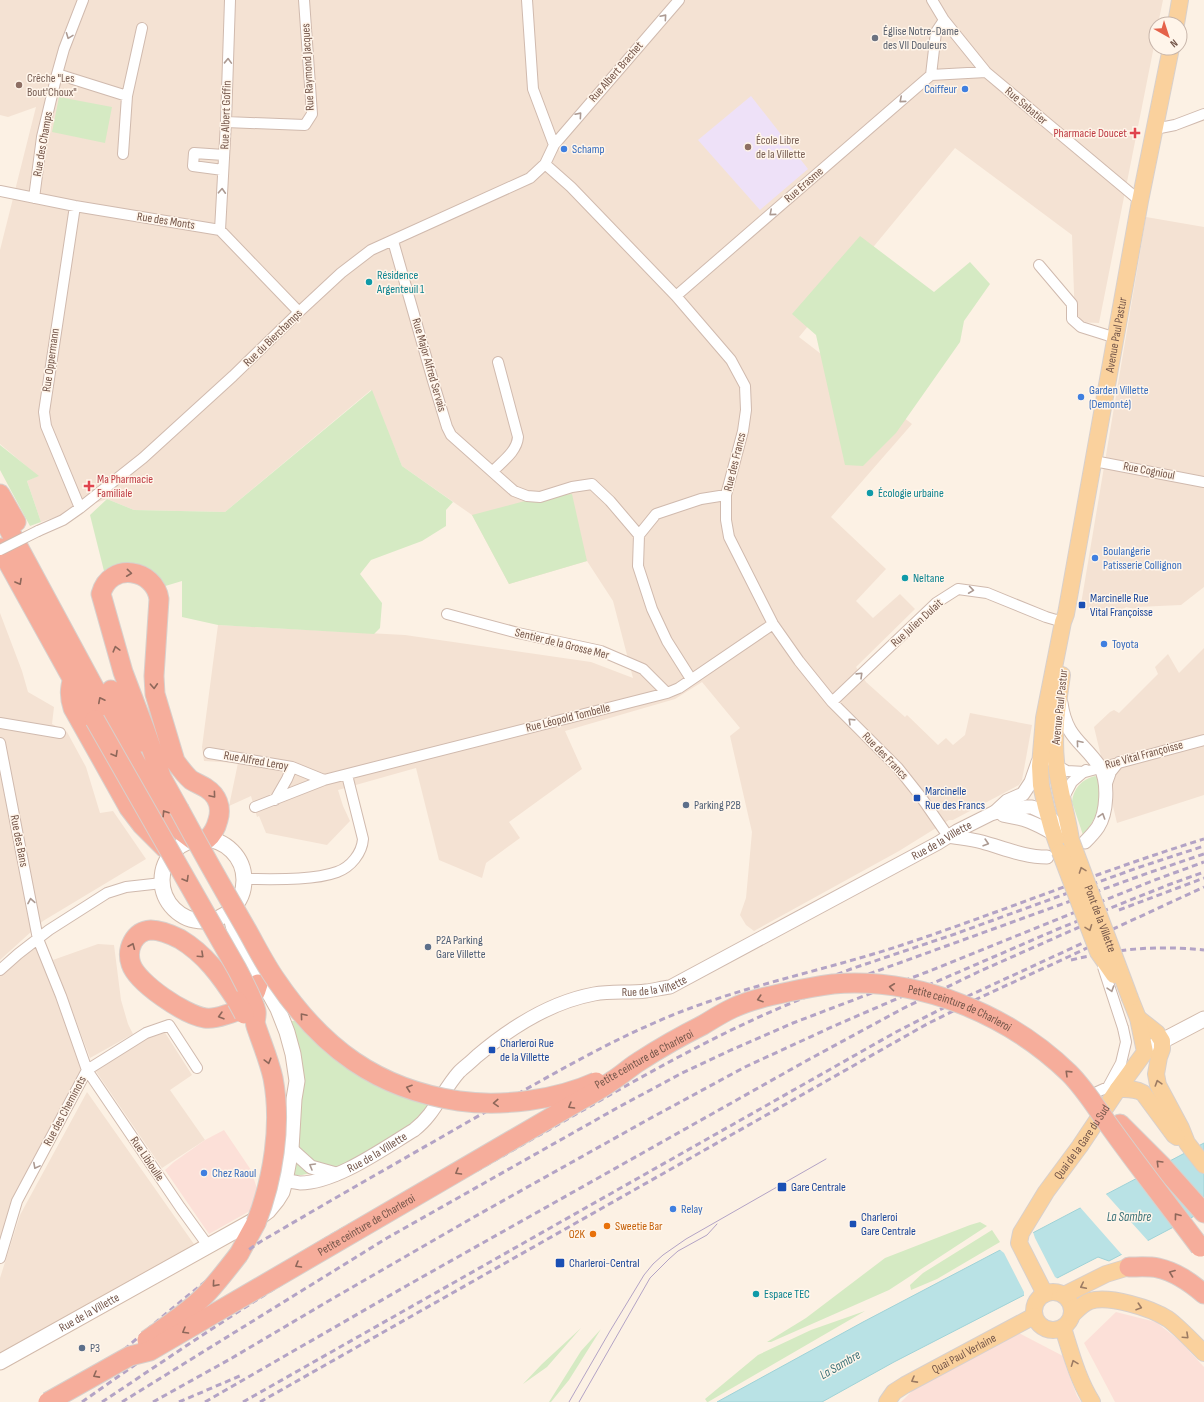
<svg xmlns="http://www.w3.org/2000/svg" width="1204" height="1402" font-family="'Sofia Sans Condensed',sans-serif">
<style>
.residential{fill:#f4e2d3}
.commercial{fill:#fce0d8}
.education{fill:#eee1f8}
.green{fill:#d5eac3}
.water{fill:#b9e2e5;stroke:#9fd2d7}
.pier{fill:#fcf1e4}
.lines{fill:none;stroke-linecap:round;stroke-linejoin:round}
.minor-casing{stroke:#d0baae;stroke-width:12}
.tertiary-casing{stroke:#d0baae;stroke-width:15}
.secondary-casing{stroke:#d2baab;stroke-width:17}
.primary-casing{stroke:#d8d0cc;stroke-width:18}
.motorway-casing{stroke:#d8d0cc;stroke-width:21}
.minor{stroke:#fff;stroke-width:10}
.tertiary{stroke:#fff;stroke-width:13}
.secondary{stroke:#fff;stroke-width:15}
.primary{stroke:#fad19d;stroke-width:16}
.motorway{stroke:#f6ad9b;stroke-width:19}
.tram{stroke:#b3a3c5;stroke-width:1}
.rail{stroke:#b3a3c5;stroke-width:3;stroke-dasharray:6 4;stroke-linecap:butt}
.minor-bridge-casing{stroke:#d0baae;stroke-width:12;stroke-linecap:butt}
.primary-bridge-casing{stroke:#d8d0cc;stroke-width:18;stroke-linecap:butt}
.motorway-bridge-casing{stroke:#d8d0cc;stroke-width:21;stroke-linecap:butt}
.minor-bridge{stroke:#fff;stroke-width:10}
.primary-bridge{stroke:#fad19d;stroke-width:16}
.motorway-bridge{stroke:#f6ad9b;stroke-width:19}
.oneway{stroke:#ac9a92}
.oneway2{stroke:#8e675a}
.oneway3{stroke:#9c7b63}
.worship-dot{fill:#6b7280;stroke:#fff5ea;stroke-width:1.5}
.education-dot{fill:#8d6e63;stroke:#fff5ea;stroke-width:1.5}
.shop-dot{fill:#3f7fe0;stroke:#fff5ea;stroke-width:1.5}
.health-dot{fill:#e0444e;stroke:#fff5ea;stroke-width:1.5}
.culture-dot{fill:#0f9aa8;stroke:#fff5ea;stroke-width:1.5}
.transit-dot{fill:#1a4fb4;stroke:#fff5ea;stroke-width:1.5}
.service-dot{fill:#5c6f8a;stroke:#fff5ea;stroke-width:1.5}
.food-dot{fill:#e8710a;stroke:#fff5ea;stroke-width:1.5}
.labels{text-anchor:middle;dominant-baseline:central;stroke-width:3;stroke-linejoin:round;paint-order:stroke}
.worship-label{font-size:12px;fill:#5b616d;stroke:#fff5ea;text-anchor:start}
.street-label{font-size:12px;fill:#74564a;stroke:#fff5ea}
.education-label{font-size:12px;fill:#785e54;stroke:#fff5ea;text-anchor:start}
.shop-label{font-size:12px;fill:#366cbe;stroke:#fff5ea;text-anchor:start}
.health-label{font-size:12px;fill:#be3a42;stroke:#fff5ea;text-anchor:end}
.culture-label{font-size:12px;fill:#0d838f;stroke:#fff5ea;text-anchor:start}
.transit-label{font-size:12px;fill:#164399;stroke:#fff5ea;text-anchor:start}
.service-label{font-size:12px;fill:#4e5e75;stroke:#fff5ea;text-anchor:start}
.food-label{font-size:12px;fill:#c56008;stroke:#fff5ea;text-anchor:start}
.water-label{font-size:13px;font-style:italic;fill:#3e747a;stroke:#fff5ea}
</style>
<rect width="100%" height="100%" fill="#fcf1e4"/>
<path class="residential" d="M0 0H1163L1158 24H1156V36L1099 323 1075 322 1072 235 955 148 799 337 912 424 831 517 886 569 856 601 873 618 900 594 915 609 856 667 866 682 905 717 907 715 938 745 946 738 953 745 965 735 970 713 1032 725 1022 780 1019 785 953 820H949L899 851 754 931 746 925 740 915 746 898 752 832 730 736 740 728 702 682 675 699 565 731 582 769 509 822 520 838 486 863 482 878 439 860 416 768 338 790 343 806 350 821 327 845 266 833 259 816 257 817 251 796 229 806 238 763 204 761 202 747 218 625 405 635 591 662 633 678 613 601 587 561 509 584 472 515 402 466 371 390 225 512 134 510 107 499 41 522 27 481 38 476 0 444V250L36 107 8 117 0 115Z
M1146 217 1204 227V587L1181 605 1137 607 1135 609 1126 607 1124 609 1080 610Z
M0 613 22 671 28 692 54 707 52 724 67 732 86 767 100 813 113 811 146 859 43 921 0 960Z
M1204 648V795L1117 823 1094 727 1110 712 1114 710 1119 713 1158 674 1155 667 1168 654 1179 673Z
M38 939 87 1070 17 1201 0 1258V970Z
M98 944 114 945 121 1000 128 1024 133 1034 90 1058 53 960Z
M164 1031 192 1075 170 1090 205 1140 162 1168 95 1070 154 1033Z
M87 1092 196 1247 0 1355V1278L20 1215Z"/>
<path class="commercial" d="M224 1130 251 1170 262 1204 209 1234 165 1170 174 1162 205 1140Z
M1116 1312 1156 1322 1180 1341 1204 1367V1402H1115L1084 1343Z
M1015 1331 1063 1356 1066 1367 1077 1396 1081 1402H901L914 1389Z"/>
<path class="education" d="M751 96 808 169 760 210 698 140Z"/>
<path class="green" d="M59 97 112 107 105 143 52 132Z
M860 236 934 292 970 262 990 284 964 321 960 342 896 433 863 466 845 465 816 335 792 314Z
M372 390 402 466 453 502 446 510V526L422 541 371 560 360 574 382 603 380 628 374 634 218 625 182 617V581L162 587 105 575 90 515 107 499 134 510 225 512Z
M0 445 39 476 27 481 41 522 30 526 0 470Z
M572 494 587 561 509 584 472 515 540 497Z
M1095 776 1099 778C1105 799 1097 819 1083 835L1072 802C1073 789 1082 779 1095 776Z
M289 1021H297L376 1083 410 1099 430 1105 413 1126 341 1166 302 1175H291L301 1107 302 1074Z
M980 1222 987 1226 889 1290 771 1342H767L806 1318 885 1258 970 1225Z
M992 1230 1000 1242 937 1279 911 1290 910 1285 923 1273Z
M865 1311 708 1402H707L705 1399 758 1355 811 1330Z
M581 1328 547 1367 523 1384 542 1364Z
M601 1329 569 1380 551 1402H549L581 1351Z"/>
<path class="water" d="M1204 1143V1211L1109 1261 1098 1257 894 1362 822 1402H717L863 1322Z"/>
<path class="pier" d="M1105 1193 1149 1242 1123 1256 1079 1206Z
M1034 1229 1033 1232 1035 1238 1055 1277 1058 1279 1024 1297V1292L1004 1253 999 1249H995Z"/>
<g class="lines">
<g class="minor-casing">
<path id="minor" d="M527 0 533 89 554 145
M932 0 944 20
M986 72 931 75 936 32 944 20 986 72 1140 201
M57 74 127 96 142 28
M226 122 305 125 312 114 304 0
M1155 129 1175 125 1204 114
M123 154 127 96
M545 164 571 187 676 296 731 360 745 386 746 410 743 431 726 495V520L729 537 773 624 799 661 832 702 898 768 921 797 948 836
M223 170 193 166 194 153 224 155
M0 191 75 206 220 230 299 312
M34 198 42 137 57 74 64 49 83 0
M75 206 44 412 46 426 80 508
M220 230 226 122 230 0
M393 241 433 381 447 427 451 435 514 491 527 496 540 497 572 487 592 484 610 501 639 535
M1039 265 1072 304V319L1081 327 1116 338
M676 296 931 75
M1094 461 1204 482
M493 471C503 461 517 451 518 437L498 362
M38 531 63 520 80 508 143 458 233 376 299 312 341 273 371 250 530 178 545 164 554 145 679 0
M447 614 518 633 601 651 643 669 667 693
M691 679 667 641 652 609 638 566 639 535 656 514 701 499 726 495
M832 702 936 603 958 589 987 593 1046 617 1063 622
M0 723 60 733
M0 743 38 939 61 996 87 1070 180 1207 209 1247
M209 753 292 767 324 780
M1053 763 1067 771 1085 772 1204 740
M1106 786 1111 772 1119 762
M275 800 287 779 292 767
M1062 801 1072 782 1086 770
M255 807 324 780 667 693 679 688 773 624
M244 879C272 879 312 881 337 872 351 867 362 853 363 839L347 775
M0 970 18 954 49 930 107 893 126 887 162 883
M1097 1092 1108 1087 1121 1063 1126 1042 1123 1028
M0 1258 17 1201 87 1070 146 1033 169 1025 197 1068"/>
</g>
<g class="tertiary-casing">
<g id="tertiary">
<path d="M1061 703C1066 738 1082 741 1100 767 1109 782 1107 813 1098 827 1094 833 1090 837 1085 842"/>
<path d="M994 813 1007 801 1023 794 1031 782 1038 762"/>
<path d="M1003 815C1026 819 1033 822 1054 834"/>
<path d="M948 836C959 838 971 839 982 842 1004 848 1024 857 1047 857"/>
<path d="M291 1149 311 1167 336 1174"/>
<path id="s1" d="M285 1181C290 1181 295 1182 300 1183 336 1183 384 1148 414 1130 435 1114 442 1091 459 1072 464 1067 471 1062 477 1056 510 1028 551 1002 594 994 611 991 629 993 646 991 654 990 662 988 670 987L938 843 957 831 993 813 1027 807H1032L1047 814 1071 840"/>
</g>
</g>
<g class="secondary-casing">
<g id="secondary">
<circle cx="203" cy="880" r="41"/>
<path d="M1145 1052 1162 1041 1204 1019"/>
<path id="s2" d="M0 1362 260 1217 268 1211 277 1200 282 1192 285 1181 291 1149 294 1099 297 1081 293 1054 287 1032 278 1009 234 929 231 917 232 909"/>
</g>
</g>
<g class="primary-casing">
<g id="primary">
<path d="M1176 24 1180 0"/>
<path d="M1062 675C1058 703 1053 732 1056 761 1058 788 1067 813 1071 840"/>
<path id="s3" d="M1060 852 1052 829 1046 807 1041 785 1040 766 1044 718 1063 622 1066 614 1140 201 1171 48"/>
<path d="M1138 1018 1157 1033 1162 1041V1049L1159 1057 1156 1074 1158 1085 1181 1128 1187 1143 1204 1165"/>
<path d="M1118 1089C1127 1089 1135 1088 1143 1093L1174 1135 1177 1137"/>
<circle cx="1053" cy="1311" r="19"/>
<path id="s4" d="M1045 1294 1019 1243 1021 1233 1046 1192 1080 1146 1118 1089 1145 1052 1138 1018 1130 998"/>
<path d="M1064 1295 1106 1274 1129 1267"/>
<path d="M1073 1314C1078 1309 1083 1303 1090 1301 1109 1295 1151 1308 1168 1319 1178 1326 1194 1343 1204 1353"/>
<path d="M1063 1328C1071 1353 1078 1380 1092 1402"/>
<path id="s5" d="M887 1402 894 1392 905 1385 1034 1316"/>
</g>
</g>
<g class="motorway-casing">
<path id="motorway" d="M0 494 16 522
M0 513 109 715 163 811 172 824 193 840
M0 548 95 720
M73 677C70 688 69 696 73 708L129 808 142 825 165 848
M111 690 140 742
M155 766 179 809
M161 776 145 730 123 672 101 594C110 561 155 569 159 599L154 676 155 694 175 761C180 768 185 775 191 780 196 783 201 785 206 788 217 795 222 807 218 820 216 828 213 834 207 839
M237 1001C221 976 205 954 180 939 172 935 160 930 151 930 134 931 126 949 131 964 137 983 185 1015 205 1018 212 1019 219 1017 225 1015 244 1010 253 1003 258 984
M1120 1124 1163 1167 1204 1213
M239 1254 256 1223
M1129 1267C1138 1267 1149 1266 1158 1268 1176 1272 1190 1282 1204 1294"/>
</g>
<use href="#minor" class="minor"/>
<use href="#tertiary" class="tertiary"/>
<use href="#secondary" class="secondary"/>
<use href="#primary" class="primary"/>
<use href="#motorway" class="motorway"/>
<path class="tram" d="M569 1402 610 1331 644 1275 653 1264 663 1255 686 1239 826 1159
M579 1402 650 1278 669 1259 678 1251 707 1235 717 1224"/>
<g class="rail">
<path d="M1119 910 1204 878"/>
<path d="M1071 960C1119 949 1154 945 1204 950"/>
<path d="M64 1402C128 1347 190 1289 260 1242 333 1199 407 1157 480 1115 538 1083 594 1049 654 1023 732 988 815 973 896 947 999 913 1100 871 1204 839"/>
<path id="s6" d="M82 1402 219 1306 269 1273 330 1236 644 1058 713 1022 851 969 955 934 1137 868 1204 846"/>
<path d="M102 1402C173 1355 244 1306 318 1262 387 1220 457 1182 527 1142 623 1088 716 1031 819 992L1148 873 1204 854"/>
<path d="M122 1402 387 1238 617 1108 682 1073 731 1050 793 1023 927 972 1152 881 1204 862"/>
<path d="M153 1402 232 1358 337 1296 474 1217 649 1119 745 1067 834 1026 1058 929 1168 885 1204 872"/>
<path d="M179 1402 242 1375"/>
<path d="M205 1402 408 1285 806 1061 902 1009 978 972 1093 921"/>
<path d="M243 1402 896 1032 953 1003 1204 887"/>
<path d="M260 1402 927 1024 979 998 1068 957 1114 935"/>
</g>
<g class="minor-bridge-casing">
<path id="minor-bridge" d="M0 550 38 531
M1103 967 1123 1028"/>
</g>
<g class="primary-bridge-casing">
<g id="primary-bridge">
<path id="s7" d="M1071 840 1130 998"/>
<path d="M1060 852 1098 952 1114 975"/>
</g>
</g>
<g class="motorway-bridge-casing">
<g id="motorway-bridge">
<path d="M95 720 237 969C243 981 253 998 256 1011 257 1016 254 1021 256 1026 262 1044 269 1060 273 1078 282 1125 273 1179 256 1223"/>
<path d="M179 809C200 848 222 887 244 925 255 944 264 963 276 980 322 1048 377 1089 459 1101 502 1107 556 1100 596 1082"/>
<path d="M237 1001 244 1014"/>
<path d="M147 1340C168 1325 190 1311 208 1292 219 1280 229 1267 239 1254"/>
<path id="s8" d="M48 1402 130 1356 150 1351 579 1101C590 1095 601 1089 612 1081 622 1075 630 1067 640 1061 660 1048 681 1036 703 1025 713 1019 722 1013 733 1008 750 1000 769 996 788 992 802 989 818 986 833 984 919 977 1008 1014 1069 1073 1087 1091 1098 1111 1113 1131 1141 1170 1171 1208 1200 1247"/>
</g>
</g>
<use href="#minor-bridge" class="minor-bridge"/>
<use href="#primary-bridge" class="primary-bridge"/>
<use href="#motorway-bridge" class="motorway-bridge"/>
</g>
<defs><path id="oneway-chevron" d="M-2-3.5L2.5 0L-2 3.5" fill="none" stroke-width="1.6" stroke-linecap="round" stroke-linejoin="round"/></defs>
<g class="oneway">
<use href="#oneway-chevron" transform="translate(664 17) rotate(-49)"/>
<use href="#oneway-chevron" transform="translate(69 36) rotate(111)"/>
<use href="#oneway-chevron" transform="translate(228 61) rotate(-88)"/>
<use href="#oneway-chevron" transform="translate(902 100) rotate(139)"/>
<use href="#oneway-chevron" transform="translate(579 115) rotate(-49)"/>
<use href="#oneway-chevron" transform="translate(222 191) rotate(-87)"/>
<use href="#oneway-chevron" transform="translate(772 213) rotate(139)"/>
<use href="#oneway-chevron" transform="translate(971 590) rotate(8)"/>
<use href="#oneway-chevron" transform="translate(860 675) rotate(-44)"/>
<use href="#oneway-chevron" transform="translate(851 721) rotate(-136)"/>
<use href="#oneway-chevron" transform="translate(1079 743) rotate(-130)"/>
<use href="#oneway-chevron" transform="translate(1102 816) rotate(-72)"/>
<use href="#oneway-chevron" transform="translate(986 843) rotate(17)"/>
<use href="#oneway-chevron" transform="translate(31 901) rotate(-100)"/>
<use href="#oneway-chevron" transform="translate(1111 989) rotate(72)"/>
<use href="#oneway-chevron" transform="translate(36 1166) rotate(118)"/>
<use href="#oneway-chevron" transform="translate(312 1166) rotate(-150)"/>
</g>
<g class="oneway2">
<use href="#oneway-chevron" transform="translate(129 573) rotate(6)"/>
<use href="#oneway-chevron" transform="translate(19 582) rotate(61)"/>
<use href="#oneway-chevron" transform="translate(116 649) rotate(-105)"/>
<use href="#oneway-chevron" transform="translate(154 686) rotate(87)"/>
<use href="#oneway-chevron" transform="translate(101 700) rotate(-117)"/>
<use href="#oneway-chevron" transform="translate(115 754) rotate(60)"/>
<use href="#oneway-chevron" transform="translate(213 795) rotate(50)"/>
<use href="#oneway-chevron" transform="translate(165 813) rotate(-123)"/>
<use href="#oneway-chevron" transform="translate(186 879) rotate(60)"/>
<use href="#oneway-chevron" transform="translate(132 946) rotate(-67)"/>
<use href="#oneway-chevron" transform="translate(201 955) rotate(43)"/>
<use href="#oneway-chevron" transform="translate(892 987) rotate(-173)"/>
<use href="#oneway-chevron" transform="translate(760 999) rotate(162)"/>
<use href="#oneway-chevron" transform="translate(221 1016) rotate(164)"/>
<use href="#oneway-chevron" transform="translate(303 1016) rotate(-130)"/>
<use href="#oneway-chevron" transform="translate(268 1061) rotate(75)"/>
<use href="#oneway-chevron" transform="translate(1068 1073) rotate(-136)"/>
<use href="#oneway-chevron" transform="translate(409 1088) rotate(-161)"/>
<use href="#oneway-chevron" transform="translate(496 1103) rotate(177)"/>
<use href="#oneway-chevron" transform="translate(571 1106) rotate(150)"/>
<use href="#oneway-chevron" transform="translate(1159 1163) rotate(-135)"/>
<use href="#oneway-chevron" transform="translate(458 1172) rotate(150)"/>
<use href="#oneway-chevron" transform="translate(1177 1216) rotate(-127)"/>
<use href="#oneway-chevron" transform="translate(298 1265) rotate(150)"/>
<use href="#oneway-chevron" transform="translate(1172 1273) rotate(-159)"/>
<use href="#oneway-chevron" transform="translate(215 1284) rotate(131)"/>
<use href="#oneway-chevron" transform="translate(185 1331) rotate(150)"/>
<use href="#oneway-chevron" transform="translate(96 1375) rotate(151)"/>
</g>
<g class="oneway3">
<use href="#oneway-chevron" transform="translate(1082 870) rotate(-110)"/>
<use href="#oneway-chevron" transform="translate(1089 928) rotate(69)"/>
<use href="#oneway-chevron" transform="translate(1158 1083) rotate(-107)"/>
<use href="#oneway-chevron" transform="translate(1083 1286) rotate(154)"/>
<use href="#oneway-chevron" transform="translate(1139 1307) rotate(18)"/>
<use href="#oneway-chevron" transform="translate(1186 1336) rotate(43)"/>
<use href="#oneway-chevron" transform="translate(1074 1363) rotate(-111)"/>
<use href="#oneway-chevron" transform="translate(914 1380) rotate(151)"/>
</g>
<circle class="worship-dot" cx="875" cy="38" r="4"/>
<g class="education-dot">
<circle cx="19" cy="85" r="4"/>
<circle cx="748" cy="147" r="4"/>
</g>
<g class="shop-dot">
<circle cx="965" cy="89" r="4"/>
<circle cx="564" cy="149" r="4"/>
<circle cx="1081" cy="397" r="4"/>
<circle cx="1095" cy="558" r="4"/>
<circle cx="1104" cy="644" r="4"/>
<circle cx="204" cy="1173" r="4"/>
<circle cx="673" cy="1209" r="4"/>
</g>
<g class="health-dot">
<path d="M1133 127h4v4h4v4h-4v4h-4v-4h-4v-4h4z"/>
<path d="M87 480h4v4h4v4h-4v4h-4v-4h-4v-4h4z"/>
</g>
<g class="culture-dot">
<circle cx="369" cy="282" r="4"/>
<circle cx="870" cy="493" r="4"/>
<circle cx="905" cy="578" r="4"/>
<circle cx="756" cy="1294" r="4"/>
</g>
<g class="transit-dot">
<rect x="1078" y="601" width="8" height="8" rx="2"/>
<rect x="913" y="794" width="8" height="8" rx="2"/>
<rect x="488" y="1046" width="8" height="8" rx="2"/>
<rect x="777" y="1182" width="10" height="10" rx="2"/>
<rect x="849" y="1220" width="8" height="8" rx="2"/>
<rect x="555" y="1258" width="10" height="10" rx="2"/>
</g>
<g class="service-dot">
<circle cx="686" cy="805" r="4"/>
<circle cx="428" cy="947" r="4"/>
<circle cx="82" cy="1348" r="4"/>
</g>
<g class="food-dot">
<circle cx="607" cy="1226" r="4"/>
<circle cx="593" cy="1234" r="4"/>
</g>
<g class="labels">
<g class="worship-label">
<text x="883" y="31">Église Notre-Dame<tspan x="883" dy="14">des VII Douleurs</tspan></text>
</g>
<g class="street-label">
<text transform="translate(308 67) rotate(-93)">Rue Raymond Jacques</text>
<text transform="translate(616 72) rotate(-49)">Rue Albert Brachet</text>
<text transform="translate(1026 106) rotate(40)">Rue Sabatier</text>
<text transform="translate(226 115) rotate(-88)">Rue Albert Goffin</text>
<text transform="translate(43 144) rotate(-80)">Rue des Champs</text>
<text transform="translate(804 185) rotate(-41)">Rue Erasme</text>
<text transform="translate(166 221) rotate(9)">Rue des Monts</text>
<text stroke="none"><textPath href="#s3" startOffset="527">Avenue Paul Pastur</textPath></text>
<text transform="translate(273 338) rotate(-44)">Rue du Bierchamps</text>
<text transform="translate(51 360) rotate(-82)">Rue Oppermann</text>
<text transform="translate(429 365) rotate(74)">Rue Major Alfred Servais</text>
<text transform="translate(735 462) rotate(-76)">Rue des Francs</text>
<text transform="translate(1149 471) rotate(11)">Rue Cognioul</text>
<text transform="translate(917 623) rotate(-42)">Rue Julien Dulait</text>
<text transform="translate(562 644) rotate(14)">Sentier de la Grosse Mer</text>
<text transform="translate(1060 707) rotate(-84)">Avenue Paul Pastur</text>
<text transform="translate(568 718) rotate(-14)">Rue Léopold Tombelle</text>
<text transform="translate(1144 755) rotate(-15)">Rue Vital Françoisse</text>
<text transform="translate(885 756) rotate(46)">Rue des Francs</text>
<text transform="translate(256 761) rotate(10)">Rue Alfred Leroy</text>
<text stroke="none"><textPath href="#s1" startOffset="759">Rue de la Villette</textPath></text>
<text transform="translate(19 841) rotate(79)">Rue des Bans</text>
<text stroke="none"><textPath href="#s7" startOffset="84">Pont de la Villette</textPath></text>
<text stroke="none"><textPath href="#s1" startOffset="435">Rue de la Villette</textPath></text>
<text stroke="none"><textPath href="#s8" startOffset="1025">Petite ceinture de Charleroi</textPath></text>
<text stroke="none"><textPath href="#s6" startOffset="659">Petite ceinture de Charleroi</textPath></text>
<text transform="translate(65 1111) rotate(-62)">Rue des Cheminots</text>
<text stroke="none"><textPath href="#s4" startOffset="177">Quai de la Gare du Sud</textPath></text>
<text stroke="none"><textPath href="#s1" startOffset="99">Rue de la Villette</textPath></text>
<text transform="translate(147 1159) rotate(56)">Rue Libioulle</text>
<text stroke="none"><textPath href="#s8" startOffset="365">Petite ceinture de Charleroi</textPath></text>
<text stroke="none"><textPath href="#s2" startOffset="102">Rue de la Villette</textPath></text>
<text stroke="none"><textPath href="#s5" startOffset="92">Quai Paul Verlaine</textPath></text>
</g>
<g class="education-label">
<text x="27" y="78">Crêche "Les<tspan x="27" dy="14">Bout'Choux"</tspan></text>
<text x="756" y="140">École Libre<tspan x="756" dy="14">de la Villette</tspan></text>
</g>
<g class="shop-label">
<text x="957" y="89" text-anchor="end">Coiffeur</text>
<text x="572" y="149">Schamp</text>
<text x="1089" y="390">Garden Villette<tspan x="1089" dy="14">(Demonté)</tspan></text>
<text x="1103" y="551">Boulangerie<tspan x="1103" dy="14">Patisserie Collignon</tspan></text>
<text x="1112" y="644">Toyota</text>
<text x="212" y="1173">Chez Raoul</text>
<text x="681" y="1209">Relay</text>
</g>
<g class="health-label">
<text x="1127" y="133">Pharmacie Doucet</text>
<text x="97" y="479" text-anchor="start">Ma Pharmacie<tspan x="97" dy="14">Familiale</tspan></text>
</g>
<g class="culture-label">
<text x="377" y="275">Résidence<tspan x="377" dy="14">Argenteuil 1</tspan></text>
<text x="878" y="493">Écologie urbaine</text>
<text x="913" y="578">Neltane</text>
<text x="764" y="1294">Espace TEC</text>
</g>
<g class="transit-label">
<text x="1090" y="598">Marcinelle Rue<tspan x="1090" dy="14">Vital Françoisse</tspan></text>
<text x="925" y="791">Marcinelle<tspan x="925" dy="14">Rue des Francs</tspan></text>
<text x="500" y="1043">Charleroi Rue<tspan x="500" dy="14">de la Villette</tspan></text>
<text x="791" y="1187">Gare Centrale</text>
<text x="861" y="1217">Charleroi<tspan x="861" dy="14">Gare Centrale</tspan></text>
<text x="569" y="1263">Charleroi-Central</text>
</g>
<g class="service-label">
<text x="694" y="805">Parking P2B</text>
<text x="436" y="940">P2A Parking<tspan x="436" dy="14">Gare Villette</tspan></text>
<text x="90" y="1348">P3</text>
</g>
<g class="food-label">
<text x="615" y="1226">Sweetie Bar</text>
<text x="585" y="1234" text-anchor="end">O2K</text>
</g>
<g class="water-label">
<text x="1129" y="1217">La Sambre</text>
<text transform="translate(840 1365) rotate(-30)">La Sambre</text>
</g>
</g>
<g transform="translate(1168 36) rotate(141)"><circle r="19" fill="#fff5ea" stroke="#c7b5aa"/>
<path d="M0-3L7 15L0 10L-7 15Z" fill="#e5624a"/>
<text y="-6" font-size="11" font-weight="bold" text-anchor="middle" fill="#74564a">N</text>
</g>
</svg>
